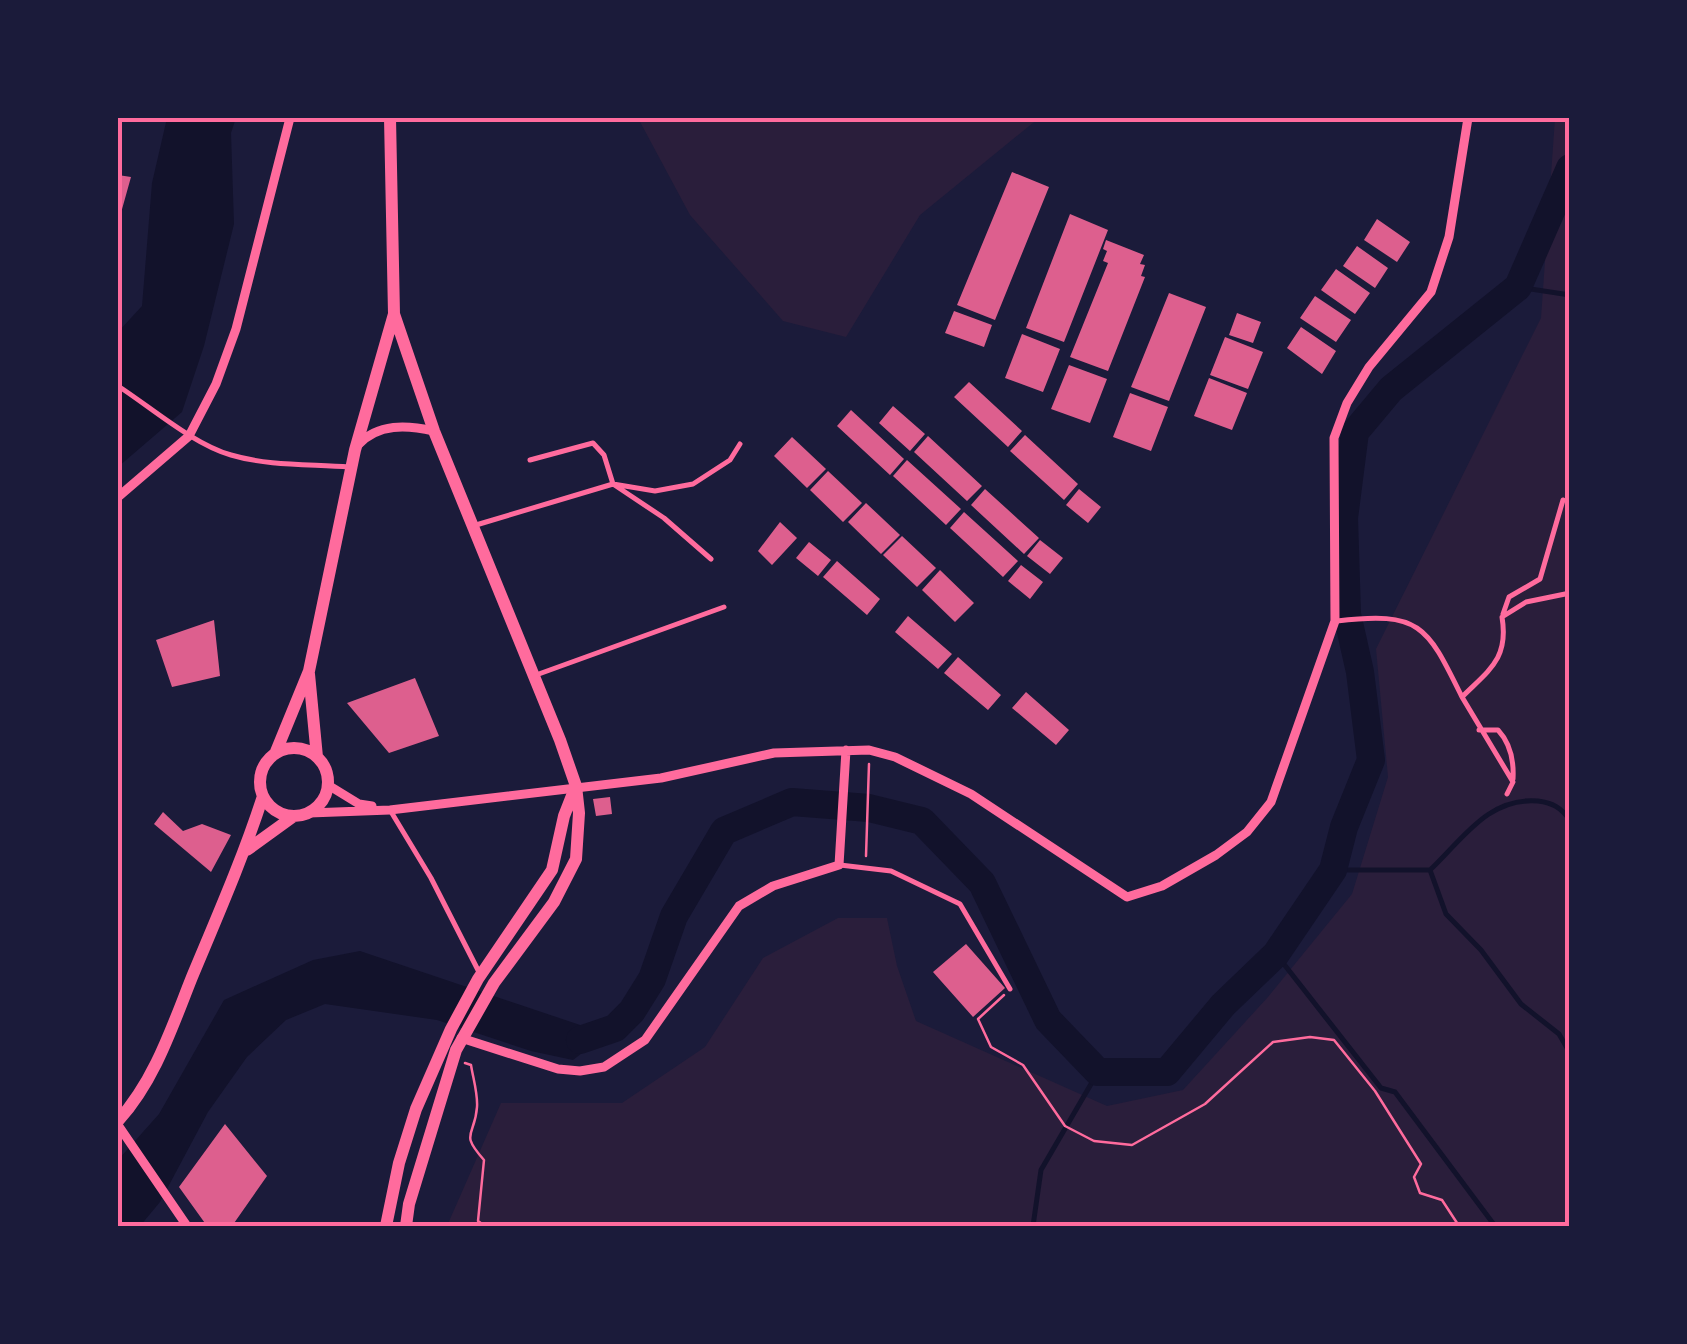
<svg xmlns="http://www.w3.org/2000/svg" width="1687" height="1344" font-family="Literata,serif">
<style>
.green{fill:#2a1e3b}
.water{fill:#12122b}
.lines{fill:none;stroke-linecap:round;stroke-linejoin:round}
.stream{stroke:#12122b;stroke-width:5}
.river{stroke:#12122b;stroke-width:28}
.building{fill:#dd5f8e}
.path{stroke:#ff6b9d;stroke-width:2.5}
.service{stroke:#ff6b9d;stroke-width:5}
.minor{stroke:#ff6b9d;stroke-width:9}
.secondary{stroke:#ff6b9d;stroke-width:12}
.neatline{fill:none;stroke:#ff6b9d;stroke-width:4}
</style>
<rect width="100%" height="100%" fill="#1b1b3a"/>
<path class="green" d="M638 118H1039L920 215 846 337 783 321 690 215Z
M1555 118H1569V1226H447L501 1103H622L705 1047 763 958 838 918H887L897 966 916 1021 1107 1106 1183 1090 1268 997 1352 894 1388 777 1376 649 1541 318Z"/>
<path class="water" d="M167 118H236L231 133 234 224 204 346 182 412 118 467V332L142 306 152 183Z
M360 951 592 1029 615 1028 573 1060 531 1051 437 1020 325 1004 286 1020 247 1057 208 1112 160 1202 140 1226H118V1160L159 1114 224 1000 313 960Z"/>
<g class="lines">
<path class="stream" d="M1518 287 1570 295
M1333 870H1430L1446 914 1481 950 1521 1004 1559 1034 1570 1053
M1430 870C1463 839 1488 797 1538 801 1553 803 1560 807 1570 820
M1276 954 1381 1088 1395 1092 1495 1226
M1033 1226 1041 1170 1098 1072"/>
<path class="river" d="M580 1040 615 1028 632 1011 652 979 674 916 724 831 792 802 869 808 922 821 982 883 1048 1020 1098 1072H1167L1223 1005 1276 954 1333 870 1344 827 1371 760 1360 672 1347 614 1344 518 1355 432 1391 389 1518 287 1570 168"/>
</g>
<path class="building" d="M1012 172 1049 187 995 320 957 305Z
M118 175 131 177 119 220H118Z
M1070 214 1108 230 1064 342 1026 328Z
M1377 219 1410 242 1397 262 1364 240Z
M1106 240 1144 255 1140 264 1145 265 1141 276 1145 277 1108 371 1070 357 1108 263 1103 261 1107 251 1103 249Z
M1357 246 1388 268 1375 288 1343 266Z
M1336 269 1370 293 1355 314 1321 290Z
M1169 293 1206 307 1169 401 1131 387Z
M1315 296 1351 320 1336 342 1300 318Z
M954 311 992 325 984 347 945 333Z
M1237 313 1261 322 1253 343 1229 335Z
M1301 327 1336 351 1322 374 1287 348Z
M1022 334 1060 349 1043 392 1005 378Z
M1225 337 1263 352 1248 389 1210 375Z
M1069 365 1107 379 1090 423 1051 409Z
M1209 378 1247 393 1232 430 1194 416Z
M969 382 1022 431 1008 447 954 397Z
M1130 393 1168 407 1151 451 1113 437Z
M893 406 925 434 910 451 879 423Z
M851 410 904 459 890 475 837 426Z
M1025 435 1078 484 1064 500 1010 451Z
M928 436 982 486 967 501 914 452Z
M792 437 826 469 807 488 774 456Z
M907 460 961 509 946 525 893 476Z
M828 471 862 503 843 522 810 490Z
M985 489 1039 538 1024 554 971 505Z
M1079 489 1101 507 1088 523 1066 505Z
M866 503 900 535 881 554 848 522Z
M964 512 1018 561 1003 577 950 528Z
M780 522 797 538 772 565 758 551Z
M902 536 936 568 917 587 883 555Z
M1040 540 1063 558 1050 574 1027 556Z
M809 542 831 560 818 576 796 558Z
M837 561 880 599 867 615 823 577Z
M1021 565 1043 582 1030 599 1008 581Z
M940 570 974 603 955 622 922 590Z
M908 616 952 654 938 669 895 632Z
M214 620 220 676 172 687 156 640Z
M958 657 1001 695 988 710 944 673Z
M415 678 439 736 389 753 347 703Z
M1026 692 1069 730 1056 745 1012 708Z
M610 797 612 814 596 816 593 799Z
M163 812 183 831 202 824 231 835 211 872 154 824Z
M966 944 1005 988 973 1017 933 972Z
M225 1124 267 1176 232 1226H207L179 1187Z"/>
<g class="lines">
<path class="path" d="M866 856 869 764
M1004 995 978 1019 991 1047 1023 1065 1065 1126 1094 1141 1132 1145 1205 1104 1273 1042 1310 1037 1334 1040 1375 1091 1421 1164 1414 1177 1420 1193 1442 1200 1459 1226
M465 1063 471 1065C473 1078 478 1094 477 1107 475 1137 459 1132 484 1160L478 1221 485 1226"/>
<path class="service" d="M118 386C152 408 193 444 231 455 268 466 310 464 349 467
M530 460 593 443 604 455 613 484 664 518 711 559
M476 525 613 484 655 491 693 484 730 460 740 444
M1503 614 1509 597 1540 579 1563 500
M1337 621C1421 611 1427 626 1462 697 1489 670 1509 659 1502 617L1526 602 1570 593
M536 675 724 607
M1462 697 1513 782 1507 794
M1479 730H1498C1511 744 1514 761 1513 779
M390 810 431 878 480 974
M840 865 891 871 960 904 1010 989"/>
<path class="minor" d="M358 445C378 423 407 425 434 431
M118 497 189 436 216 384 236 329 290 118
M328 785 359 804 372 806
M309 813 390 810 661 778 774 753 869 750 895 757 971 794 1127 897 1162 886 1216 855 1247 832 1271 802 1335 621 1334 438 1347 403 1369 367 1431 292 1449 237 1468 118
M461 1038 558 1069 580 1071 604 1067 645 1040 739 906 773 886 839 865 846 750
M118 1125 187 1226"/>
<path class="secondary" d="M394 314 434 431 560 740 576 786 579 813 576 859 554 902 494 983 456 1050 409 1204 406 1226
M309 674 317 757
M260 782a34 34 0 1 1 68 0a34 34 0 1 1-68 0Z
M275 754 309 671 355 450 394 314 390 118
M247 850 294 816
M118 1121C155 1080 172 1027 192 977 217 917 243 858 263 796
M386 1226 399 1163 416 1109 451 1029 478 979 552 870 564 816 575 788"/>
</g>
<rect width="1687" height="1344" fill="none" stroke="#1b1b3a" stroke-width="240"/>
<rect x="120" y="120" width="1447" height="1104" class="neatline"/>
</svg>
